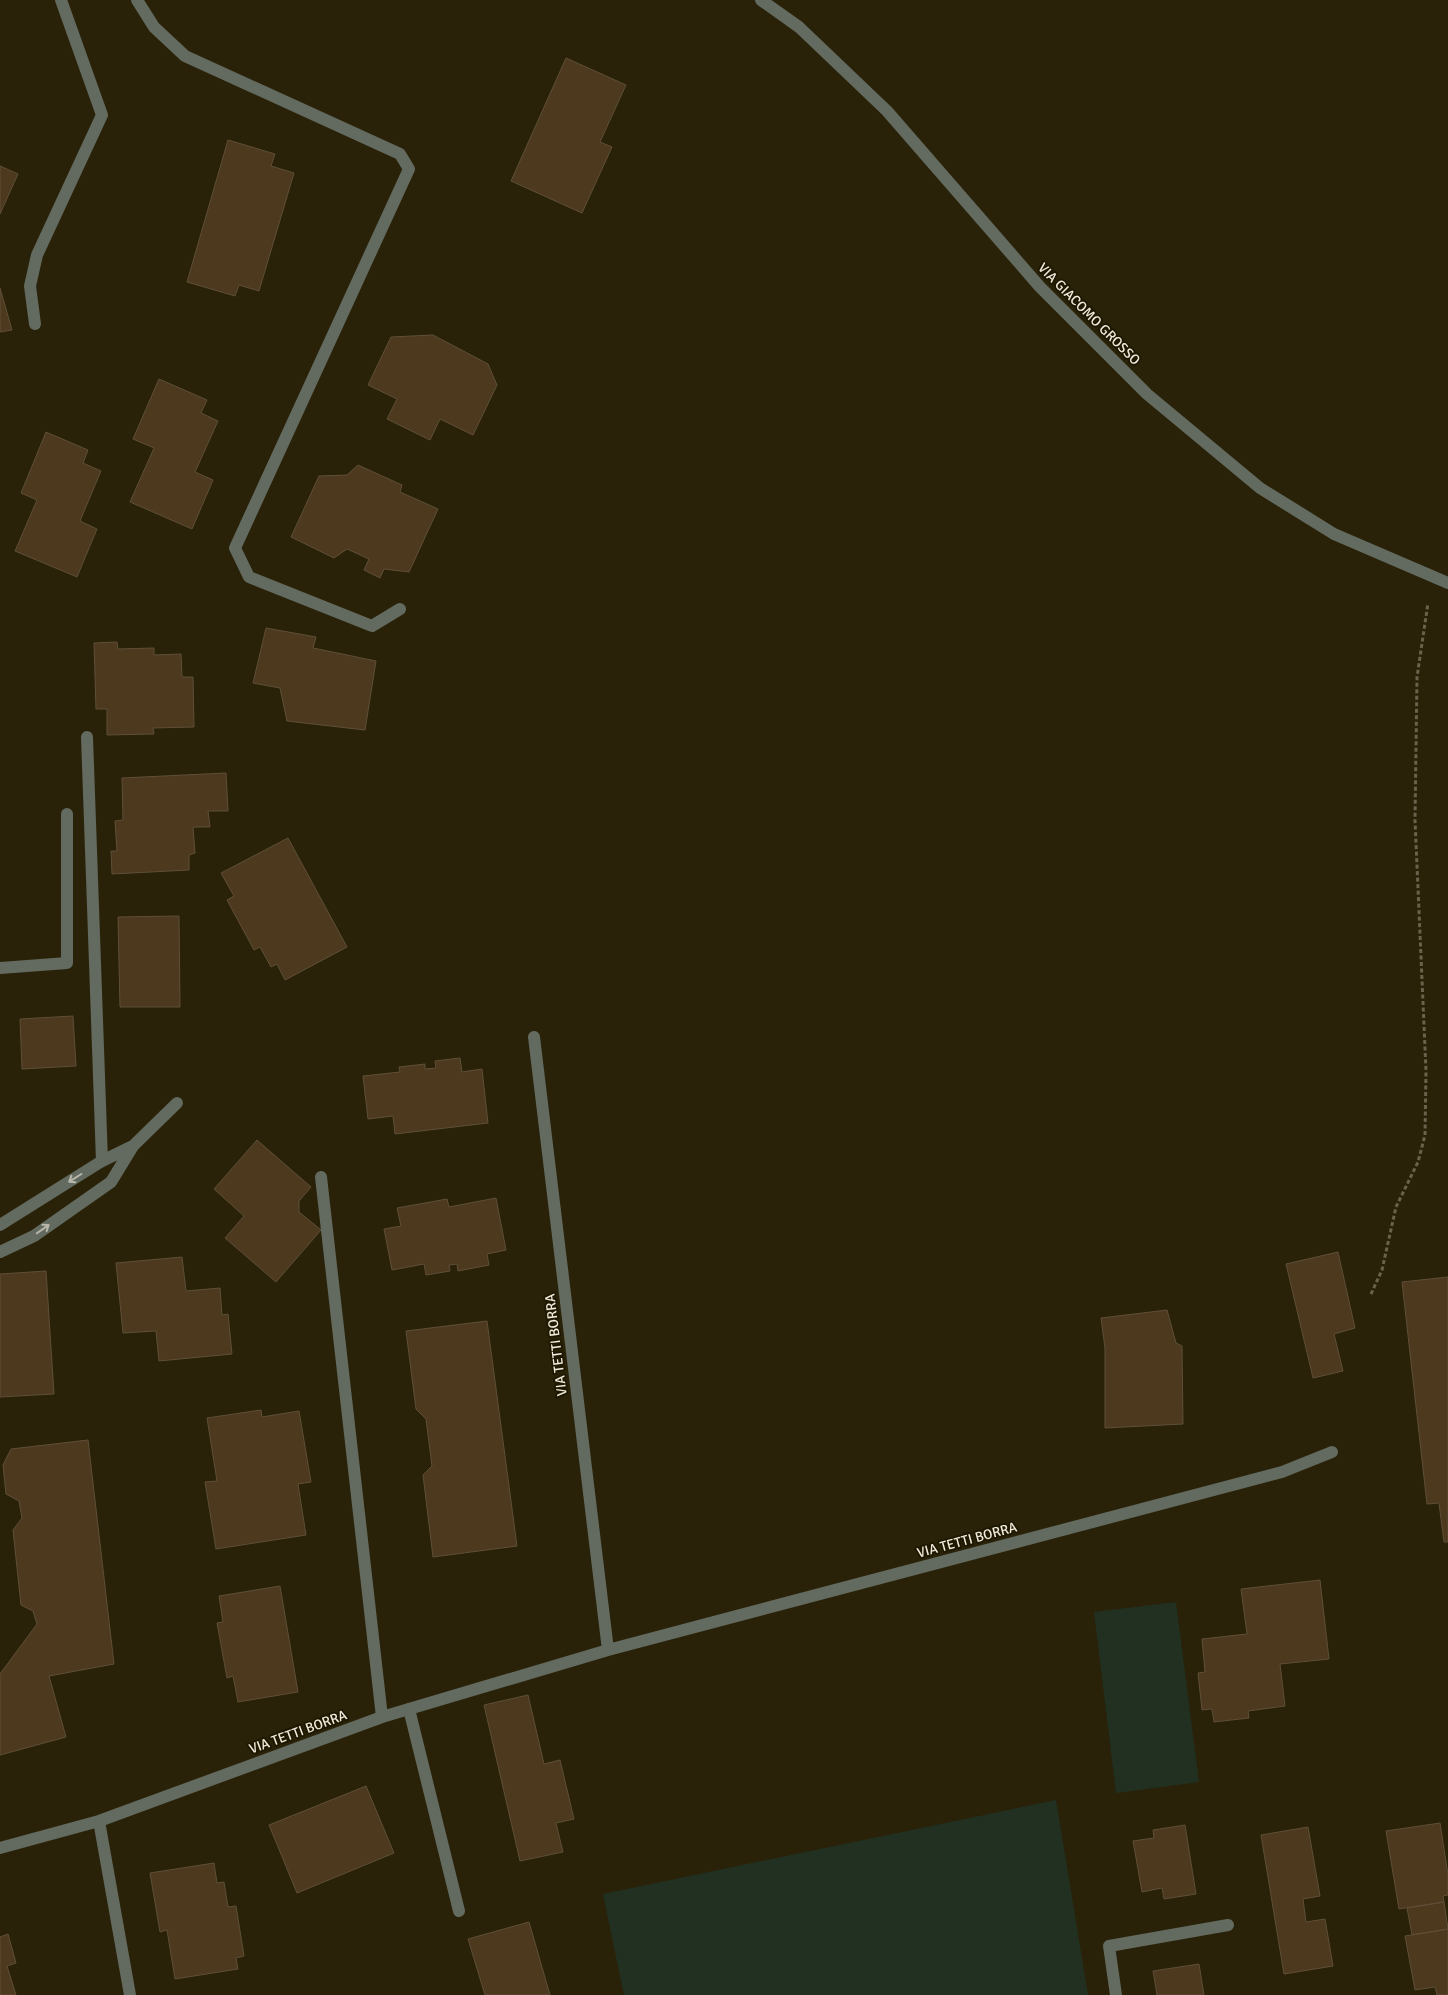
<svg xmlns="http://www.w3.org/2000/svg" width="1448" height="1995" font-family="Signika,sans-serif">
<style>
.green{fill:#223022}
.building{fill:#4c391e;stroke:#5f4f38}
.lines{fill:none;stroke-linecap:round;stroke-linejoin:round}
.path{stroke:#69624c;stroke-width:3;stroke-dasharray:4 2.5;stroke-linecap:butt}
.service{stroke:#636a5f;stroke-width:12}
.minor{stroke:#636a5f;stroke-width:12}
.oneway{stroke:#b8b7aa}
.labels{text-anchor:middle;dominant-baseline:central;stroke-width:4;stroke-linejoin:round;paint-order:stroke}
.street-label{font-size:14px;fill:#f0ebdc;stroke:#1f1801}
</style>
<rect width="100%" height="100%" fill="#292208"/>
<path class="green" d="M1176 1602 1199 1782 1116 1793 1094 1612Z
M1056 1800 1088 1995H624L603 1894Z"/>
<path class="building" d="M566 58 626 85 600 142 612 147 582 213 511 181Z
M228 140 275 154 271 166 294 173 259 291 239 285 235 296 187 282Z
M0 166 18 174 0 214Z
M0 288 12 330 0 332Z
M433 335 488 364 497 385 473 435 440 419 430 440 387 419 397 399 368 385 391 337Z
M159 379 207 400 201 413 218 421 195 472 213 480 192 529 130 502 154 448 133 439Z
M46 432 88 450 83 463 101 471 80 521 97 529 77 577 15 551 37 500 21 493Z
M358 465 402 485 400 492 438 509 409 572 384 569 380 578 364 570 369 559 347 549 334 558 291 537 319 476 347 475Z
M266 628 316 637 313 648 376 661 365 730 287 721 280 688 253 683Z
M117 642 118 649 154 648V655L181 654 182 677H193L194 727 153 728 154 734 107 735V709H96L94 643Z
M226 773 228 811H208L210 827H193L195 853 189 855V870L112 874 111 851H117L115 821 123 820 122 778Z
M288 838 347 947 285 980 277 964 271 967 260 947 254 950 227 900 234 896 221 873Z
M179 916 180 1007H120L118 917Z
M73 1016 76 1066 22 1069 20 1019Z
M460 1058 462 1072 482 1069 488 1123 395 1134 393 1116 368 1119 363 1076 400 1072 399 1067 425 1064V1069L436 1068 435 1061Z
M257 1140 311 1187 299 1201V1212L321 1230 276 1282 225 1238 244 1216 214 1189Z
M496 1198 506 1250 487 1254 489 1265 458 1271 457 1264 449 1265 450 1271 426 1275 424 1264 392 1270 384 1229 401 1226 397 1208 447 1199 449 1207Z
M1338 1252 1355 1328 1334 1334 1343 1371 1313 1378 1286 1264Z
M182 1257 186 1291 220 1288 222 1315 228 1314 232 1354 159 1361 156 1331 123 1333 116 1263Z
M46 1271 54 1394 0 1397V1274Z
M1448 1277V1542H1444L1439 1503 1427 1504 1402 1282Z
M1167 1310 1176 1343 1182 1346 1183 1424 1105 1428V1348L1101 1318Z
M487 1321 517 1546 433 1557 423 1475 432 1466 426 1419 416 1409 406 1331Z
M261 1410 262 1417 299 1411 311 1482 298 1484 306 1535 216 1549 205 1482 217 1481 207 1418Z
M88 1440 114 1664 49 1676 66 1737 0 1755V1674L37 1624 33 1611 21 1605 13 1530 22 1518 19 1501 6 1494 3 1465 11 1449Z
M1320 1580 1329 1659 1280 1664 1285 1706 1248 1711 1249 1718 1214 1722 1212 1709 1202 1710 1198 1673 1205 1672 1202 1639 1247 1634 1241 1589Z
M280 1586 298 1692 238 1702 233 1676 227 1678 217 1623 223 1622 219 1596Z
M528 1695 544 1764 560 1760 574 1819 556 1823 563 1852 520 1861 484 1705Z
M366 1786 394 1853 297 1893 269 1825Z
M1440 1823 1448 1875V1895L1443 1896 1444 1902 1399 1909 1386 1831Z
M1185 1825 1196 1894 1164 1899 1162 1888 1142 1892 1133 1841 1154 1838 1153 1830Z
M1308 1827 1320 1896 1303 1899 1306 1922 1325 1919 1333 1966 1284 1974 1261 1835Z
M214 1863 217 1883 224 1882 228 1907 236 1906 244 1956 236 1958 238 1969 175 1979 167 1930 160 1932 150 1873Z
M1444 1902 1448 1929 1412 1935 1407 1908Z
M529 1922 550 1995H485L468 1939Z
M1448 1929V1995H1437L1435 1987 1415 1990 1405 1936Z
M8 1934 16 1963 7 1966 16 1995H0V1937Z
M1199 1964 1204 1995H1157L1153 1971Z"/>
<g class="lines">
<path class="path" d="M1371 1294 1382 1270 1396 1207 1418 1162 1425 1135 1426 1071 1415 820 1417 677 1428 603"/>
<path class="service" d="M35 324 30 286 37 255 102 115 61 0
M87 737 102 1161
M0 968 67 963V814
M321 1177 382 1717
M409 1709 459 1911"/>
<path class="minor" d="M137 0 154 27 185 56 400 154 409 169 235 548 249 577 372 626 400 609
M761 0 799 27 887 111 1040 287 1147 394 1260 488 1334 534 1448 583
M534 1037 608 1650
M0 1225 102 1161 133 1146
M0 1252 34 1236 111 1182 133 1146 177 1103
M99 1821 130 1995
M0 1848 99 1821 382 1717 608 1650 1282 1472 1332 1452
M1116 1995 1109 1946 1228 1925"/>
</g>
<defs><path id="oneway-shaft" d="M-6 0H5M1.5-3L5.5 0L1.5 3" fill="none" stroke-width="1.6" stroke-linecap="round" stroke-linejoin="round" transform="scale(1.25)"/></defs>
<g class="oneway">
<use href="#oneway-shaft" transform="translate(75 1178) rotate(148)"/>
<use href="#oneway-shaft" transform="translate(43 1229) rotate(-35)"/>
</g>
<g class="labels">
<g class="street-label">
<text transform="translate(1089 314) rotate(45)">VIA GIACOMO GROSSO</text>
<text transform="translate(556 1345) rotate(-97)">VIA TETTI BORRA</text>
<text transform="translate(967 1540) rotate(-15)">VIA TETTI BORRA</text>
<text transform="translate(298 1732) rotate(-20)">VIA TETTI BORRA</text>
</g>
</g>
</svg>
